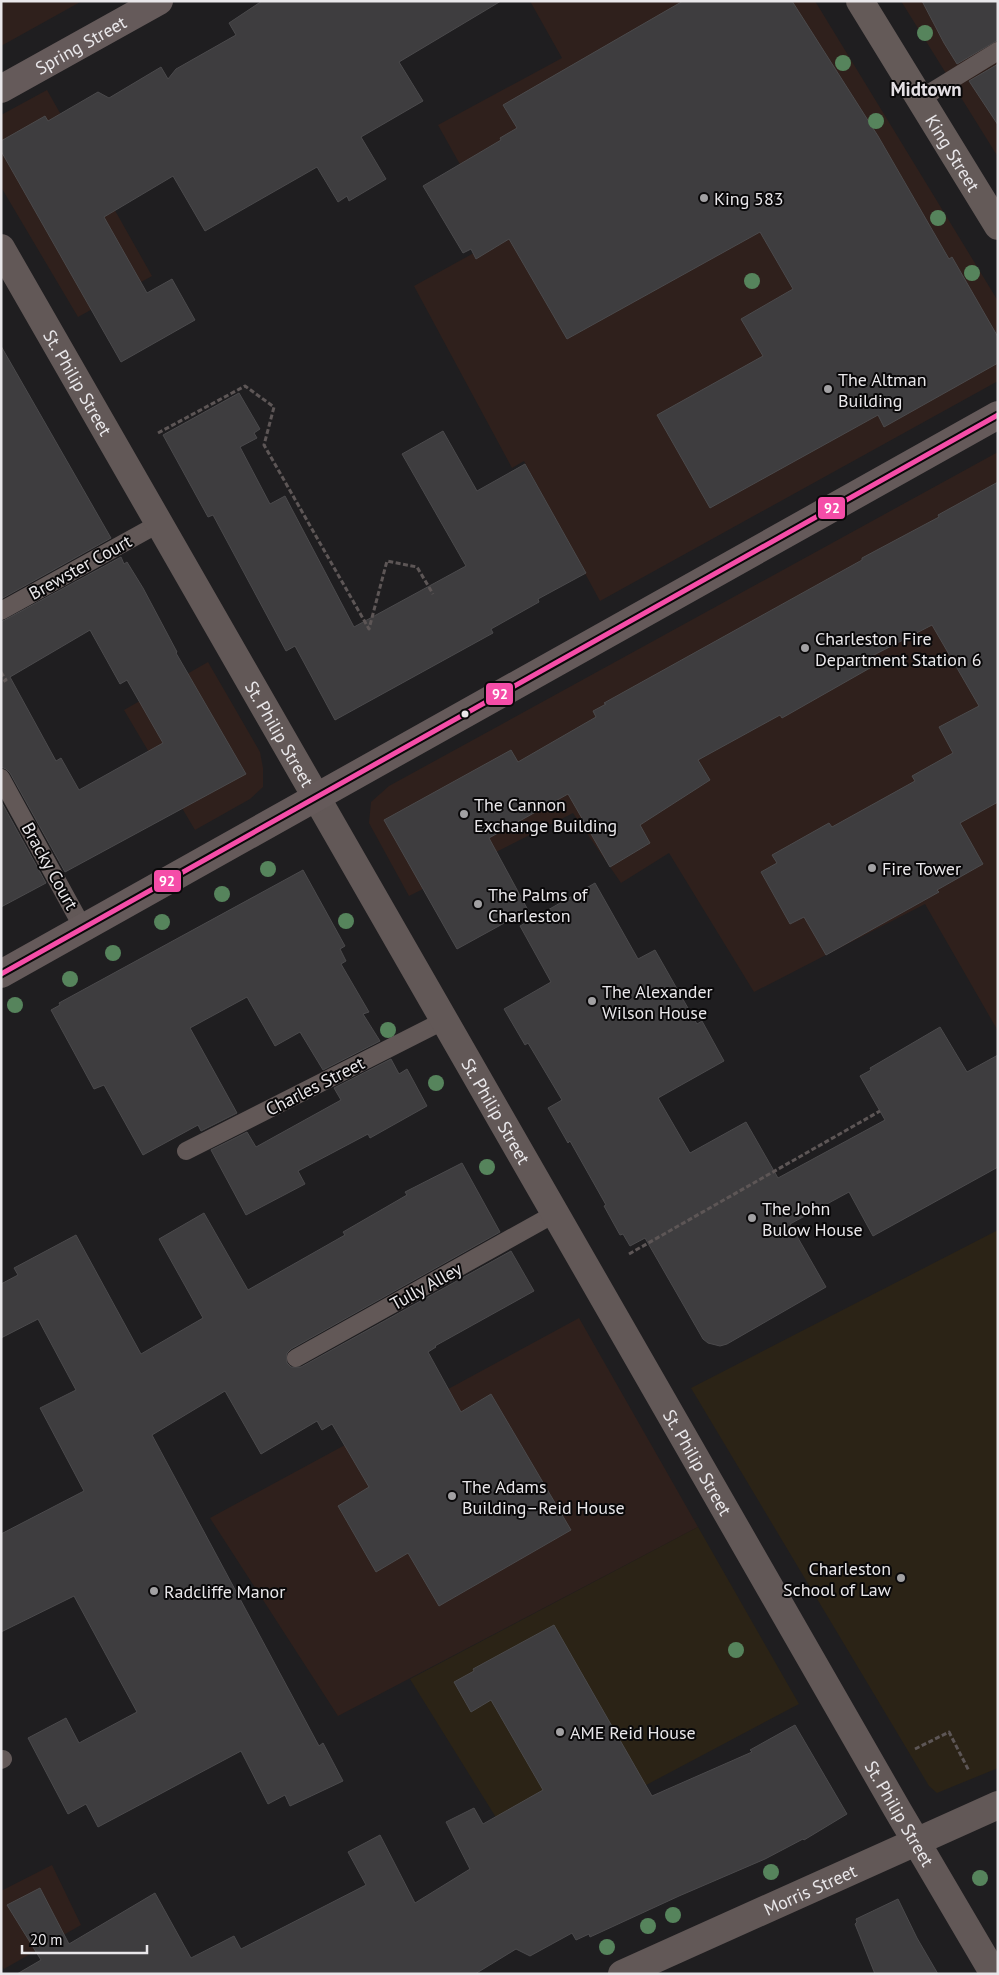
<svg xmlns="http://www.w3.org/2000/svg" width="999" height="1975" font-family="'PT Sans',sans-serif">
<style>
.commercial{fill:#2f201c}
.education{fill:#2b2316}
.building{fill:#3e3d3f;stroke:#4b4a4c;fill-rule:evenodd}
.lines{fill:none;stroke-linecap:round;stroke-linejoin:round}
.path{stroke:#5d5656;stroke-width:3;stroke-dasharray:5 2.5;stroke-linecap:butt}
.service{stroke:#625857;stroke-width:18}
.minor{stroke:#625857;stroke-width:28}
.secondary{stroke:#655a5a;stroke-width:28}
.primary{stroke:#645a58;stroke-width:28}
.bus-1-casing{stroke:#090809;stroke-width:9}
.bus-1{stroke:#f54da8;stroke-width:5}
.tree{fill:#56845c}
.poi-dot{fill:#a2a1a3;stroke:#090809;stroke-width:2}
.bus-dot{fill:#e9e7ea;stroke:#090809;stroke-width:2}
.labels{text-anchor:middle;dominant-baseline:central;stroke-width:4;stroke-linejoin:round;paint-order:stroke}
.street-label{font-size:18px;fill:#e9e7ea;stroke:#090809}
.poi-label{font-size:18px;fill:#e9e7ea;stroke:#090809;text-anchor:start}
.neighbourhood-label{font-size:19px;font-weight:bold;fill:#e4e0e5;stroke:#090809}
.line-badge{stroke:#090809;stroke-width:2}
.badge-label{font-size:14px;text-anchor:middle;font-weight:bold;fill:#fff}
</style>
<rect width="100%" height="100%" fill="#1f1e20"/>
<path class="commercial" d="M1 1H82L1 46Z
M530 1H815L998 301V381L600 601 524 461 512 468 414 286 501 238 438 125 562 58Z
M901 1H998V157Z
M47 90 152 276 78 317 1 187V115Z
M998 452V1031L925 904 754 992 669 853 621 883 573 813 409 896 369 823 371 802 389 786Z
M208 662 260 752 263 768V787L250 799 195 830 124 710Z
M579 1318 698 1527 338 1716 210 1518Z
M52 1865 81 1925 4 1969 1 1964V1891Z"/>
<path class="education" d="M998 1230V1768L937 1793 929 1786 691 1388Z
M698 1527 799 1704 518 1853 410 1679Z"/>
<path class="building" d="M262 1H501L399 62 423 101 361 137 386 179 349 201 347 196 338 202 317 167 205 231 173 176 104 217 147 293 172 279 195 320 121 362 1 151V141L45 116 48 121 98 92 109 98 161 67 168 79 176 69 236 35 229 23Z
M683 1H792L878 136 949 259 952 257 998 337V363L884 427 878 415 710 508 657 415 763 356 741 319 793 289 760 232 567 339 509 239 476 259 471 249 463 253 423 186 501 140 500 138 517 128 503 105Z
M922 1H998V40L957 64 944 43Z
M998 64V125L969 81Z
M1 346 111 538 1 599Z
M239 393 260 429 254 433 257 438 240 447 270 504 285 496 354 627 466 566 402 454 443 431 477 491 525 464 586 573 538 599 539 602 491 629 493 633 335 720 295 646 286 651 213 515 208 517 163 435Z
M998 482V802L960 823 983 864 937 890 939 892 826 955 804 917 790 924 761 872 777 863 772 855 829 823 832 827 915 781 912 776 953 753 939 727 979 706 932 625 872 656 877 664 782 718 780 715 698 760 710 780 640 825 650 843 610 867 568 794 489 838 528 910 457 949 384 820 511 750 518 762 596 717 593 711 606 704 604 703 862 560V558L939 517 938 515Z
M121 557 124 564 127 562 143 588 177 652 176 653 246 774 65 872 10 773 6 769 1 767V622ZM90 630 120 684 127 680 163 743 79 790 61 758 56 761 10 677Z
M1 801 46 883 1 907Z
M303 870 345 946 340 949 346 961 341 964 369 1012 363 1014 380 1041 323 1070 300 1032 275 1046 247 997 190 1028 237 1113 201 1131 198 1125 143 1155 104 1085 94 1089 51 1010 60 1005 59 1003Z
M595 883 638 959 655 950 697 1024 702 1021 724 1061 658 1098 690 1153 746 1122 778 1178 885 1120 860 1076 871 1070 870 1068 940 1027 967 1072 998 1055V1167L873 1236 849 1192 790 1224 826 1287 727 1344 720 1346 708 1343 703 1339 645 1238 630 1246 623 1234 620 1235 604 1206 606 1205 570 1141 568 1143 548 1108 562 1100 528 1043 525 1045 504 1009 551 982 520 926Z
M391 1059 399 1074 407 1069 427 1106 370 1138 368 1134 298 1171 305 1184 246 1215 211 1150 247 1132 256 1147 341 1100 334 1088Z
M462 1163 500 1232 291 1349 287 1353V1363L291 1367H301L511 1251 534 1291 435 1346 436 1347 428 1352 461 1412 491 1394 571 1530 439 1606 408 1553 376 1572 338 1506 369 1487 332 1424 322 1430 317 1421 261 1454 225 1391 152 1435 319 1746 323 1743 343 1781 290 1806 285 1795 268 1804 241 1751 98 1827 86 1804 68 1814 28 1738 66 1718 79 1743 137 1712 74 1596 1 1632V1534L84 1491 40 1408 76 1390 38 1319 1 1338V1284L18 1275 14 1268 76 1235 141 1354 203 1318 159 1239 204 1213 248 1290 345 1235 343 1232 407 1195 405 1192Z
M554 1625 652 1796 752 1752 750 1750 795 1725 847 1814 804 1840 803 1839 765 1859 679 1896 590 1937 589 1934 576 1940 572 1933 530 1956 516 1949 475 1974H17L41 1960 7 1905 40 1888 69 1944 155 1893 191 1958 234 1936 241 1949 366 1885 348 1852 380 1835 415 1903 470 1869 446 1822 474 1808 483 1824 543 1790 491 1700 471 1712 454 1682 474 1671 473 1669Z
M898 1899 917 1938 938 1974H875L855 1924 857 1922 856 1919Z"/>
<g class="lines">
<path class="path" d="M158 433 245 386 274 407 264 445 369 629 387 561 417 567 433 594
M1 672 6 680 1 683
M629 1254 880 1111
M915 1749 949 1732 969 1771"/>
<path class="service" d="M920 99 998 51
M1 611 160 523
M1 778 83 928
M186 1151 445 1020
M296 1358 556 1213
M1 1760 3 1759"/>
<g class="minor">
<path id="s1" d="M1 248 897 1809 994 1974"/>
<path id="s2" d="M622 1974 998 1805"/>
</g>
<g class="secondary">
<path id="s3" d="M1 89 159 1"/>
<path d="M1 974 998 415"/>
</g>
<path class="primary" id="s4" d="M860 1 998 226"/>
<g class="bus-1-casing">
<path id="bus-1" d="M1 974 998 415"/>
</g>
<use href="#bus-1" class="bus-1"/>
</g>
<g class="tree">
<circle cx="925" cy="33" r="8"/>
<circle cx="843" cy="63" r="8"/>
<circle cx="876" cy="121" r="8"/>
<circle cx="938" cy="218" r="8"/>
<circle cx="972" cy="273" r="8"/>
<circle cx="752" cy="281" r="8"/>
<circle cx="268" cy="869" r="8"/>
<circle cx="222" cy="894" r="8"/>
<circle cx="346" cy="921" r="8"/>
<circle cx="162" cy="922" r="8"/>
<circle cx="113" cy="953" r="8"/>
<circle cx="70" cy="979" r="8"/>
<circle cx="15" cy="1005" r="8"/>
<circle cx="388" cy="1030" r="8"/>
<circle cx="436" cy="1083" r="8"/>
<circle cx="487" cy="1167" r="8"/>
<circle cx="736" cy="1650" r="8"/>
<circle cx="771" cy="1872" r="8"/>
<circle cx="980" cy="1878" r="8"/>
<circle cx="673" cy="1915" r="8"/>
<circle cx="648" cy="1926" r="8"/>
<circle cx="607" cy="1947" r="8"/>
</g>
<g class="poi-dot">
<circle cx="704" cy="198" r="5"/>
<circle cx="828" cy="389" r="5"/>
<circle cx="805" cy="648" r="5"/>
<circle cx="464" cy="814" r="5"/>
<circle cx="872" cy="868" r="5"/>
<circle cx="478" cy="904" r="5"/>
<circle cx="592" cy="1001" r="5"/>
<circle cx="752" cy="1218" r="5"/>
<circle cx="452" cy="1496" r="5"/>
<circle cx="901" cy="1578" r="5"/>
<circle cx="154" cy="1591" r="5"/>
<circle cx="560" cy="1732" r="5"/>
</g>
<circle class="bus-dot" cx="465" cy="714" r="4.5"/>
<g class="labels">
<g class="street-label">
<text stroke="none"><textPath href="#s3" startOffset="91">Spring Street</textPath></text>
<text stroke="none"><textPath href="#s4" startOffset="178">King Street</textPath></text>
<text stroke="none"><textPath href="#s1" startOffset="155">St. Philip Street</textPath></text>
<text transform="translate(80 567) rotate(-29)">Brewster Court</text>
<text stroke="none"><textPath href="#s1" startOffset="560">St. Philip Street</textPath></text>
<text transform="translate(50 866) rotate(61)">Bracky Court</text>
<text transform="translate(315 1086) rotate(-27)">Charles Street</text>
<text stroke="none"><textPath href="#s1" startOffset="995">St. Philip Street</textPath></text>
<text transform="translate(426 1286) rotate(-29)">Tully Alley</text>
<text stroke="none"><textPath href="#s1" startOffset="1400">St. Philip Street</textPath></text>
<text stroke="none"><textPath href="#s1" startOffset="1805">St. Philip Street</textPath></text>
<text stroke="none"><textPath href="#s2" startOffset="206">Morris Street</textPath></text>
</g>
<g class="poi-label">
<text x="714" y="198">King 583</text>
<text x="838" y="379">The Altman<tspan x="838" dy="21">Building</tspan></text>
<text x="815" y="638">Charleston Fire<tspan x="815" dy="21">Department Station 6</tspan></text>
<text x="474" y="804">The Cannon<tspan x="474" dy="21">Exchange Building</tspan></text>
<text x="882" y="868">Fire Tower</text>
<text x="488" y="894">The Palms of<tspan x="488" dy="21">Charleston</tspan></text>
<text x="602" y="991">The Alexander<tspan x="602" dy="21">Wilson House</tspan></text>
<text x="762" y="1208">The John<tspan x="762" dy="21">Bulow House</tspan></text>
<text x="462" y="1486">The Adams<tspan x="462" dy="21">Building–Reid House</tspan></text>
<text x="891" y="1568" text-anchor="end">Charleston<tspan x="891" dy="21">School of Law</tspan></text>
<text x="164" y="1591">Radcliffe Manor</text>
<text x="570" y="1732">AME Reid House</text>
</g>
<g class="neighbourhood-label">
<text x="926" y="89">Midtown</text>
</g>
</g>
<g class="line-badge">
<rect x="817" y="496" width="29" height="24" rx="5" fill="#f54da8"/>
<rect x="485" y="682" width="29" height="24" rx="5" fill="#f54da8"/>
<rect x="153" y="869" width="29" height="24" rx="5" fill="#f54da8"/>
</g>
<g class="badge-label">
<text x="832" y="513">92</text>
<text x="500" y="699">92</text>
<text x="167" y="886">92</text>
</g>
<rect width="999" height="1975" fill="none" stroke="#e9e7ea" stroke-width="5"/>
<path d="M22 1945v8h125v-8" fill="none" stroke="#e9e7ea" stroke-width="2.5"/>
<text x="30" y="1945" font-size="15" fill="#e9e7ea" stroke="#090809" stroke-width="4" paint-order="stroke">20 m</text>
</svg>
